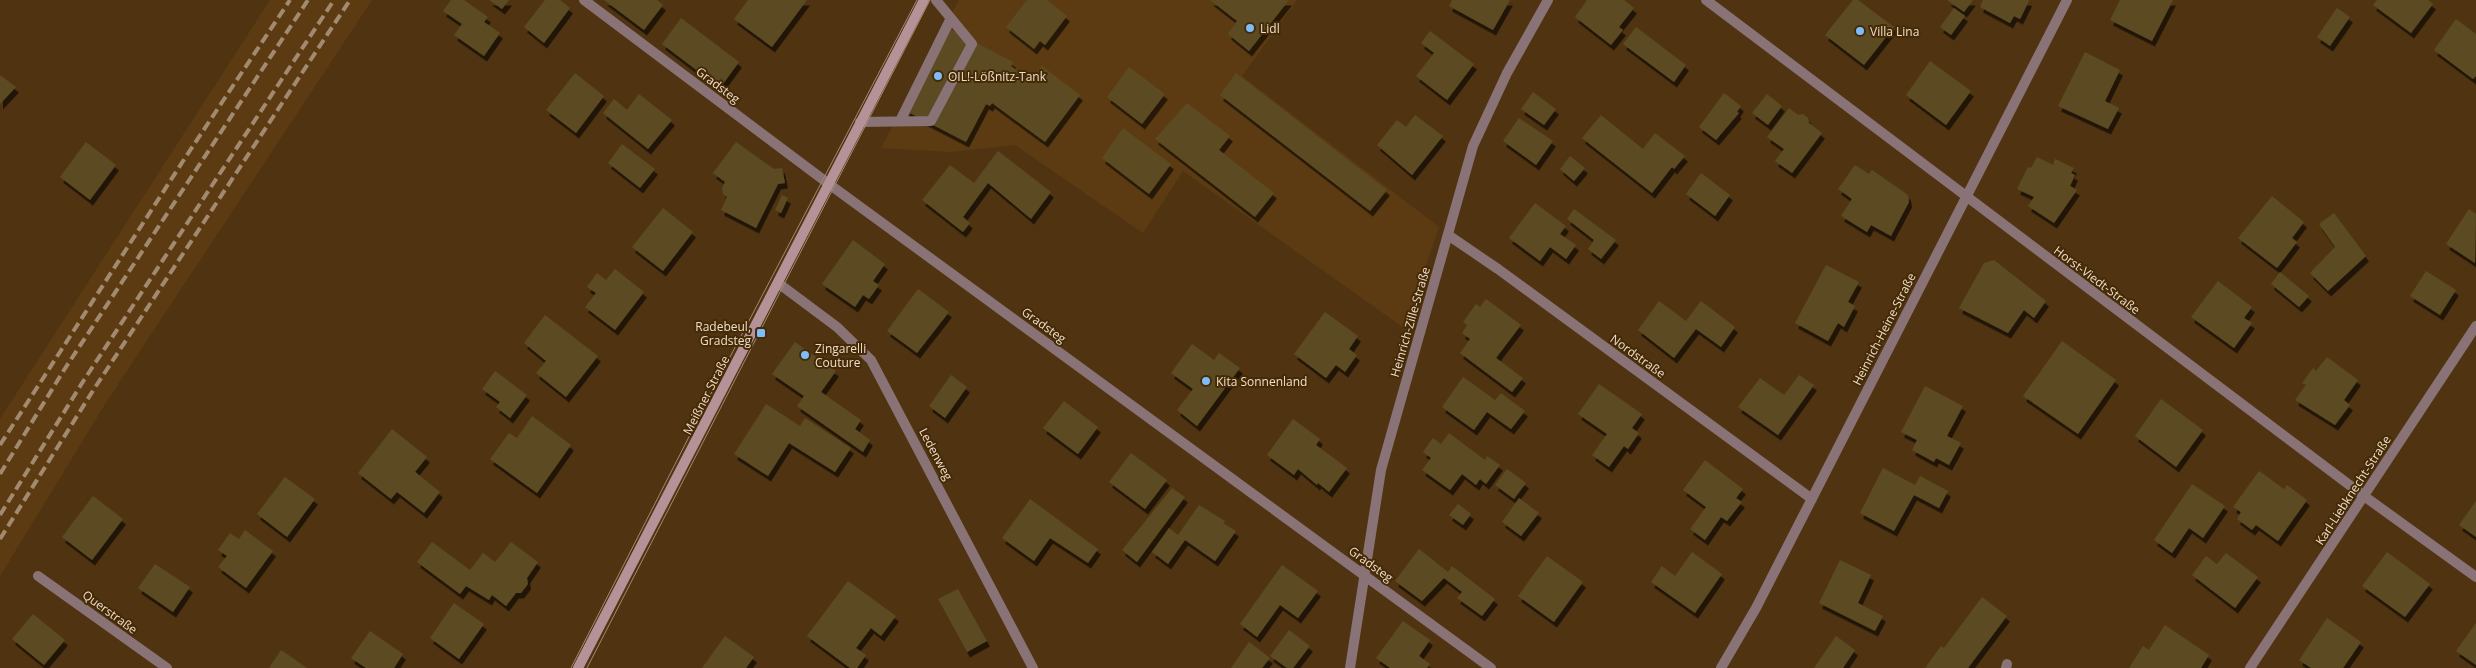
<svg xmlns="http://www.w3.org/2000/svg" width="2476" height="668" font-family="'Open Sans',sans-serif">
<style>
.built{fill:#5d3b12}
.building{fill:#5c4b20;filter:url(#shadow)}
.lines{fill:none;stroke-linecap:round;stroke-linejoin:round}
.service{stroke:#897376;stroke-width:10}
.minor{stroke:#897376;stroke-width:10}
.secondary{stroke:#b59297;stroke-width:10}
.tram{stroke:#a18a70;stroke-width:1}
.rail{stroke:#a18a70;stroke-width:4;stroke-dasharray:10 5;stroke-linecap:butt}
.poi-dot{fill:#7ebdf9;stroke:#452a06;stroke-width:2}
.labels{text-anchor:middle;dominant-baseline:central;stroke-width:4;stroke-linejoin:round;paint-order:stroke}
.poi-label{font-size:12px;fill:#efddcb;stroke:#452a06;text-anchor:start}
.street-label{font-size:12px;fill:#efddcb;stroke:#452a06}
</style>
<defs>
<filter id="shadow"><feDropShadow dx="3" dy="5.5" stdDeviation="0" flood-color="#0009"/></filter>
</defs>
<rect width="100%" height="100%" fill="#503412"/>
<path class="built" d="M270 0H372L107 401 0 576V419Z
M959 0H1297L1242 76 1439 227 1404 328 1183 171 1143 233 1015 145 951 152 881 148Z"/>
<path class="building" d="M451 0H464L488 17 484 22 500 33 484 56 454 35 462 24 443 11Z
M489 0H509L502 9Z
M545 0H560L570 8 544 43 524 27Z
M604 0H657L663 5 644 30Z
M748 0H807L772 47 734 19Z
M1027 0H1047L1067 16 1045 45 1040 41 1034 49 1006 27Z
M1210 0H1289L1249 51 1228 34 1237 21Z
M1452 0H1510L1493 30 1449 6Z
M1587 0H1624L1634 8 1619 27 1623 30 1611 45 1575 17Z
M1853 0H1858L1894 27 1864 65 1825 35Z
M1947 0H1973L1964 12Z
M1983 0H2028L2029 1 2020 19 2014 16 2010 23 1980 7Z
M2120 0H2173L2152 41 2110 20Z
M2377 0H2428L2433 4 2411 33 2373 5Z
M1954 8 1965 16 1951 35 1940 27Z
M2337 8 2350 17 2330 46 2317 37Z
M681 18 739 62 720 88 662 44Z
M2456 19 2476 34V76L2473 79 2434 50Z
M1636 27 1686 65 1674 82 1623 44Z
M948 28 1013 62 1011 66 1031 81 1042 66 1080 95 1045 142 992 103 990 106 986 104 966 142 906 111Z
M1430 31 1474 64 1447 100 1416 76 1434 53 1421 43Z
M2085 52 2120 70 2105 101 2119 108 2108 129 2058 106Z
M1930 61 1971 91 1946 125 1906 95Z
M1129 67 1165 94 1142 124 1107 97Z
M575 73 604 96 576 133 546 110Z
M1236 73 1387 190 1370 211 1220 95Z
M0 75 16 87 0 104Z
M1533 92 1556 109 1544 125 1521 109Z
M1724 93 1741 106 1737 112 1739 113 1716 140 1699 127Z
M639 94 672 120 648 149 603 113 614 99 627 110Z
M1767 94 1782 106 1768 125 1752 113Z
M1187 103 1230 136 1219 150 1274 193 1255 217 1155 139Z
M1789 108 1798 115 1803 114 1808 118 1809 123 1822 133 1792 173 1775 161 1784 149 1767 137Z
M1415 115 1443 136 1412 175 1377 145 1397 120 1406 127Z
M1601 115 1643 149 1655 133 1685 156 1674 169 1672 167 1652 193 1582 138Z
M1519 118 1553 141 1536 165 1503 141Z
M1123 128 1171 164 1149 194 1102 158Z
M86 142 116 165 90 200 60 177Z
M736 142 774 169 782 168 785 183 778 184 756 228 721 210 727 197 723 194 722 188 725 182 713 173Z
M622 144 655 169 640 188 608 163Z
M998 151 1051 192 1031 219 988 183 963 217 970 223 963 232 922 200 950 165 974 183Z
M1570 156 1585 168 1574 181 1560 169Z
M2037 157 2053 165 2055 159 2074 168 2071 173 2075 175 2070 186 2077 190 2054 223 2028 206 2034 197 2017 189 2028 167 2031 168Z
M1855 165 1869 174 1872 170 1908 195 1909 202 1891 236 1871 225 1867 232 1841 216 1852 199 1838 189Z
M1701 173 1730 195 1715 216 1686 194Z
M782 195 788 198 781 213 775 210Z
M2272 196 2304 222 2292 238 2297 242 2277 268 2238 238Z
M1535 203 1566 226 1560 234 1576 245 1566 259 1550 247 1540 261 1509 238Z
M663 208 693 232 663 271 632 247Z
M1574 209 1616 240 1601 259 1588 249 1594 240 1567 219Z
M2469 209 2476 214 2475 263 2446 244Z
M2334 213 2366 256 2328 291 2310 273 2335 247 2319 224Z
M853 240 885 264 873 281 879 285 869 299 863 295 855 307 822 284Z
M1994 260 2046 301 2034 318 2024 310 2008 333 1959 308 1984 263Z
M1826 265 1859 282 1848 302 1855 306 1844 327 1838 323 1828 341 1795 323Z
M615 269 644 292 615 330 585 307 596 293 587 287 597 273 606 280Z
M2426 271 2456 290 2440 315 2410 296Z
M2280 272 2309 296 2299 307 2271 284Z
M2218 281 2252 307 2244 318 2252 323 2234 348 2191 317Z
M918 289 949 312 917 353 887 331Z
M1486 299 1521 325 1496 358 1523 378 1512 392 1460 353 1470 339 1462 333 1467 325 1463 322 1476 304 1480 307Z
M1659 301 1686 321 1701 301 1735 327 1721 347 1696 329 1674 358 1638 330Z
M1325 312 1358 336 1349 349 1357 355 1345 372 1336 365 1326 378 1294 354Z
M545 315 598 356 566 397 536 373 546 361 524 343Z
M2062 341 2116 380 2078 434 2023 396Z
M795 342 836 371 821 392 861 420 855 429 870 440 863 452 797 406 804 396 772 374Z
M1192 344 1214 360 1219 353 1240 368 1197 426 1177 410 1193 389 1171 373Z
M2327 357 2358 380 2344 400 2350 405 2335 425 2295 400 2306 385 2302 383 2313 368 2316 371Z
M495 371 527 395 510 418 496 407 500 402 482 389Z
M951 375 967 387 945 418 929 406Z
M1799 375 1814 385 1778 435 1738 407 1760 378 1784 395Z
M1463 377 1495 400 1501 393 1525 411 1511 429 1487 412 1474 430 1442 407Z
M1599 384 1642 414 1632 428 1639 433 1628 449 1624 446 1609 467 1592 455 1607 434 1578 414Z
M1925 386 1963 406 1947 436 1961 443 1949 465 1936 458 1934 462 1912 450 1917 440 1901 432Z
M2161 399 2203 430 2176 467 2135 436Z
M1064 401 1098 427 1078 454 1043 428Z
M766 404 800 426 805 418 851 448 835 472 789 443 768 476 734 454Z
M532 416 571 445 537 493 490 459 509 433 517 438Z
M1293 419 1320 439 1316 445 1347 468 1329 492 1318 483 1317 485 1298 469 1294 475 1267 455Z
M392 429 427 457 415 472 440 492 424 513 397 492 391 499 358 473Z
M1449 433 1485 460 1487 456 1500 465 1486 484 1480 479 1476 485 1462 474 1450 490 1422 470 1431 458 1423 452 1433 438 1441 444Z
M1131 453 1167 480 1145 509 1109 482Z
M1705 460 1743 489 1736 498 1742 502 1727 521 1721 517 1705 540 1690 529 1706 507 1683 490Z
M1883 468 1915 485 1920 476 1948 491 1939 508 1914 495 1894 531 1860 513Z
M1507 469 1526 483 1514 499 1495 485Z
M2259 471 2284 489 2287 485 2307 500 2278 541 2256 525 2252 530 2237 519 2241 512 2233 507Z
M285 477 315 499 287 537 257 514Z
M2192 484 2225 506 2203 538 2189 528 2172 553 2154 540Z
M1172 488 1185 497 1137 562 1122 550Z
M93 496 123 519 92 560 62 537Z
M1519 498 1539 513 1521 536 1502 522Z
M1030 499 1098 549 1088 563 1050 538 1034 561 1002 538Z
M2476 501V537L2459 525Z
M1458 504 1471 514 1463 525 1449 515Z
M1199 505 1225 521 1223 523 1236 531 1215 561 1185 540 1168 564 1152 552 1169 528 1178 535Z
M245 530 273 551 246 588 218 567 227 556 218 550 230 533 239 539Z
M432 542 470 570 483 553 495 562 511 542 538 562 527 578 528 584 521 593H516L506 606 492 595 489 600 466 586 460 594 417 562Z
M1419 549 1448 572 1452 566 1495 599 1482 616 1457 598 1462 592 1444 578 1422 601 1395 581Z
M1692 552 1722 574 1695 613 1651 582 1662 566 1675 576Z
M2387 552 2430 584 2405 617 2362 586Z
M2226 553 2258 577 2235 608 2192 575 2206 556 2217 564Z
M1547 556 1583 582 1554 622 1518 596Z
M1840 560 1871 575 1858 603 1883 616 1875 631 1819 603Z
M155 564 190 587 173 612 138 588Z
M1282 565 1318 591 1298 618 1280 605 1257 637 1240 624Z
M848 581 896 616 881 636 871 628 856 648 866 655 857 668H850L807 636Z
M958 589 987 641 967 652 938 599Z
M1982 597 2007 616 1968 668H1925L1941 646 1944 648Z
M454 603 484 624 459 659 430 638Z
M33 614 65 640 44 665 12 639Z
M2327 618 2361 642 2343 668H2311L2299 660Z
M1403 621 1430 640 1419 656 1430 664 1427 668H1390L1376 658Z
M2476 623V665L2456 651Z
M2165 625 2209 655 2201 668H2129L2143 646 2149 650Z
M1289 630 1310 646 1293 668H1287L1270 656Z
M370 631 403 654 394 668H366L351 658Z
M725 636 754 657 746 668H702Z
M1836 636 1855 650 1843 668H1814Z
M1249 642 1270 658 1262 668H1231Z
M281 650 307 668H269Z"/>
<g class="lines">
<path class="service" d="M900 121 950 20
M860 122 931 121 972 44 936 0
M2006 668 2007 664"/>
<path class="minor" d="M584 0 833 187 1491 668
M1706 0 2364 496 2476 577
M1448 235 1498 269 1812 499
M778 283 837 327 871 360 1033 668
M38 576 167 668
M1350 668 1381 470 1473 146 1507 73 1548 0
M1721 668 1756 608 2067 0
M2250 668 2476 326"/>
<path class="secondary" d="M578 668 924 0"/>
<path class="tram" d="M571 668 719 378 917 0
M587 668 930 0"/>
<path class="rail" d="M0 445 185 158 290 0
M0 474 64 370 308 0
M0 515 84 380 334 0
M0 539 94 389 350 0"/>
</g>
<g class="poi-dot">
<circle cx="1250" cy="28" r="5"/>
<circle cx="1860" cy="31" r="5"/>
<circle cx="938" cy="76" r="5"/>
<rect x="756" y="328" width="10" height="10" rx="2.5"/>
<circle cx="805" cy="355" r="5"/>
<circle cx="1206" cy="381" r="5"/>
</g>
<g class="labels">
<g class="poi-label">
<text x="1260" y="28">Lidl</text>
<text x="1870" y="31">Villa Lina</text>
<text x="948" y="76">OIL!-Lößnitz-Tank</text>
<text x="751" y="326" text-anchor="end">Radebeul,<tspan x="751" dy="14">Gradsteg</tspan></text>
<text x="815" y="348">Zingarelli<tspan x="815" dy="14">Couture</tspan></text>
<text x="1216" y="381">Kita Sonnenland</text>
</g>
<g class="street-label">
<text transform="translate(718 85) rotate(37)">Gradsteg</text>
<text transform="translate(2097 280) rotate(37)">Horst-Viedt-Straße</text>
<text transform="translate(1410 322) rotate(-74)">Heinrich-Zille-Straße</text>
<text transform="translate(1044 325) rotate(36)">Gradsteg</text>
<text transform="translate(1884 329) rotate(-63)">Heinrich-Heine-Straße</text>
<text transform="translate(1638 356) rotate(36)">Nordstraße</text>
<text transform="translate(706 395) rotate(-63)">Meißner Straße</text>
<text transform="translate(936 454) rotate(62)">Ledenweg</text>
<text transform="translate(2353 490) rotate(-57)">Karl-Liebknecht-Straße</text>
<text transform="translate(1371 564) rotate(36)">Gradsteg</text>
<text transform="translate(110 612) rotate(36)">Querstraße</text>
</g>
</g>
</svg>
